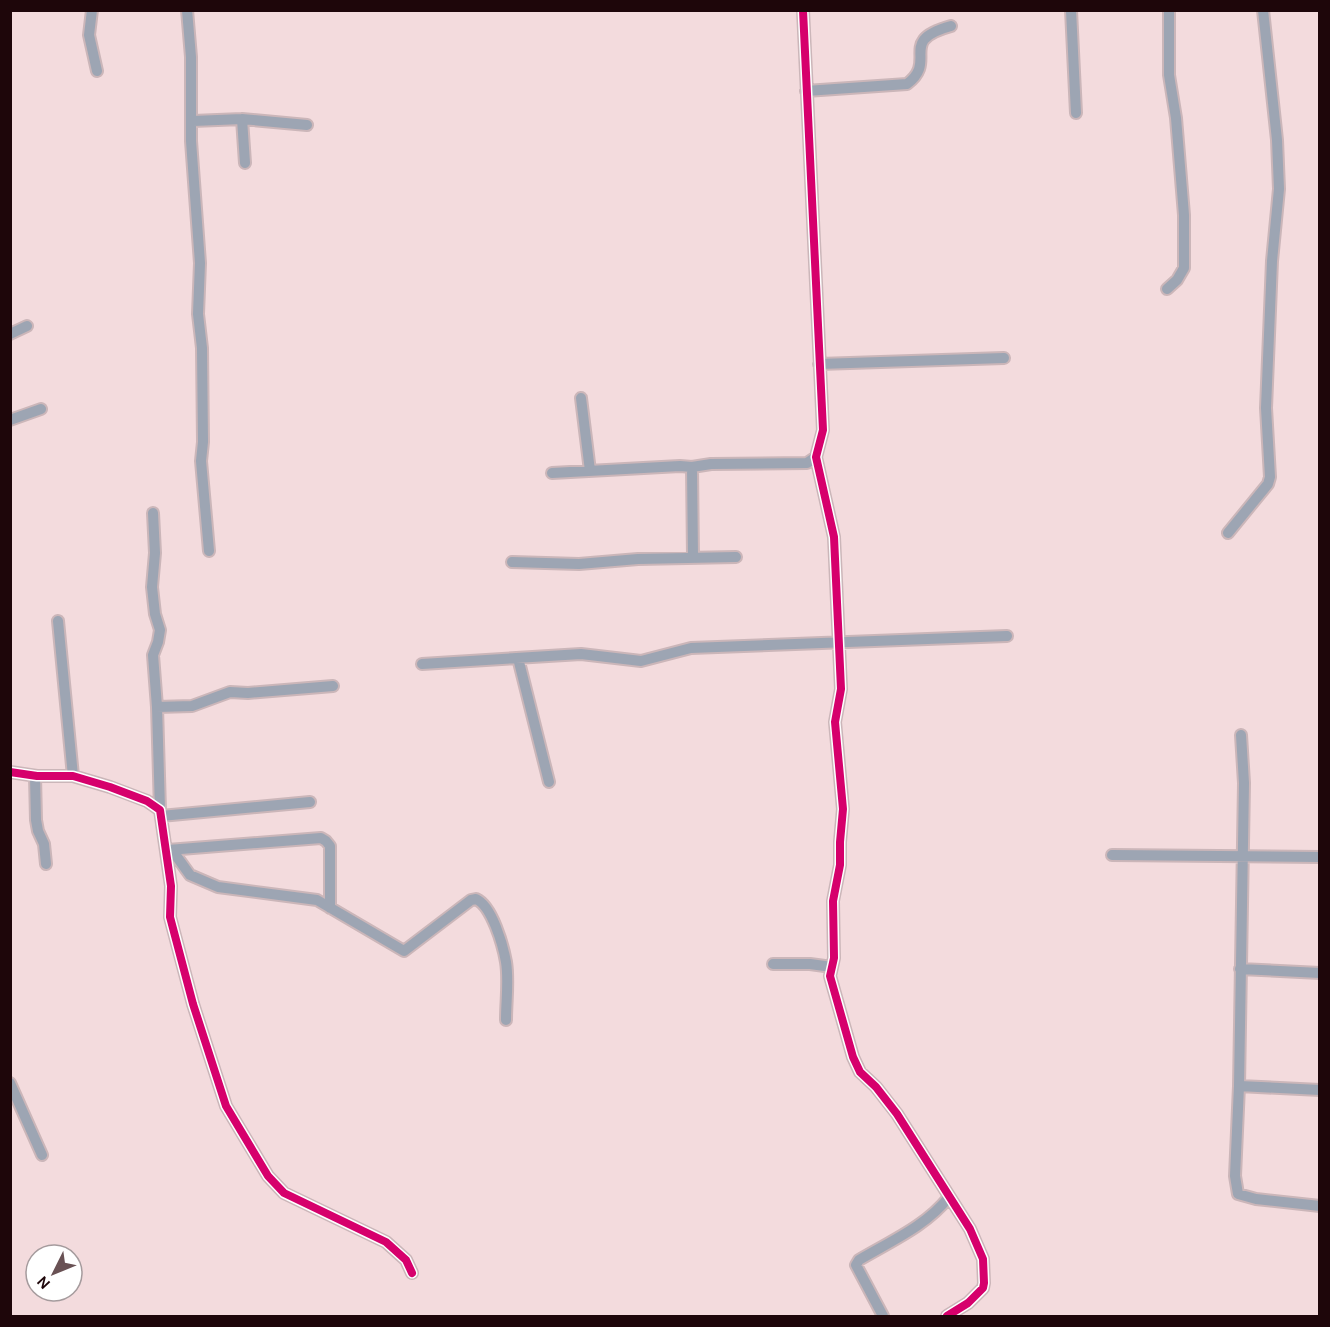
<svg xmlns="http://www.w3.org/2000/svg" width="1330" height="1327" font-family="Karla,sans-serif">
<style>
.lines{fill:none;stroke-linecap:round;stroke-linejoin:round}
.minor-casing{stroke:#cbb6b9;stroke-width:14}
.minor{stroke:#9da5b3;stroke-width:10}
.cycleway-casing{stroke:#fff;stroke-width:11}
.cycleway{stroke:#d6006c;stroke-width:8}
</style>
<rect width="100%" height="100%" fill="#f3dbdd"/>
<g class="lines">
<g class="minor-casing">
<path id="minor" d="M92 10 89 35 97 71
M187 10 191 57V141L200 263 198 314 202 348 203 442 201 461 209 551
M803 10 823 430 816 457 834 537 841 689 835 722 843 809 840 842V865L833 901 834 958 830 976 853 1057 860 1072 876 1087 897 1114 970 1229 983 1259 984 1283 983 1288 968 1303 947 1316
M1071 10 1076 113
M806 91 907 84C939 60 896 41 951 26
M242 119 245 163
M193 121 242 119 307 125
M1167 289 1177 280 1184 268V215L1176 118 1169 75V10
M10 334 27 326
M819 364 1004 358
M581 398 590 471
M10 420 41 409
M552 473 680 466 692 467
M153 513 155 553 152 587 155 614 160 630 158 642 153 655 157 707
M1228 533 1268 484 1270 477 1266 408 1272 261 1279 189 1277 140 1263 10
M693 557 692 467 711 464 807 463 816 457
M512 562 579 564 638 559 736 557
M58 621 73 776
M518 658 549 782
M422 664 581 654 641 661 691 648 1007 636
M1241 735 1244 783 1239 1086 1235 1176 1238 1194 1256 1199 1320 1206
M10 772 37 776H73L110 787 147 801 160 810 171 886 170 917 193 1004 226 1106 268 1176 284 1193 386 1242 406 1260 412 1273
M35 776 36 820 38 831 44 844 46 864
M160 810 157 707 192 706 230 692 248 693 333 686
M161 816 310 802
M168 850 321 838 326 841 330 846V908
M172 850 190 875 218 887 317 900 404 951 471 900 476 899C492 906 503 945 506 962 509 980 506 1001 506 1020
M1112 855 1320 857
M773 964H810L832 967
M1240 969 1320 973
M10 1083 42 1155
M1239 1086 1320 1090
M883 1316 856 1265 859 1260C891 1241 926 1226 949 1197"/>
</g>
<use href="#minor" class="minor"/>
<g class="cycleway-casing">
<path id="cycleway" d="M803 10 823 430 816 457 834 537 841 689 835 722 843 809 840 842V865L833 901 834 958 830 976 853 1057 860 1072 876 1087 897 1114 970 1229 983 1259 984 1283 983 1288 968 1303 947 1316
M10 772 37 776H73L110 787 147 801 160 810 171 886 170 917 193 1004 226 1106 268 1176 284 1193 386 1242 406 1260 412 1273"/>
</g>
<use href="#cycleway" class="cycleway"/>
</g>
<rect width="1330" height="1327" fill="none" stroke="#1e060a" stroke-width="24"/>
<g transform="translate(54 1273) rotate(227)"><circle r="28" fill="#ffffff" stroke="#a59b9d" stroke-width="1.5"/>
<path d="M0-4.5L10 22L0 15L-10 22Z" fill="#695154"/>
<text y="-9" font-size="16" font-weight="bold" text-anchor="middle" fill="#1e060a">N</text>
</g>
</svg>
